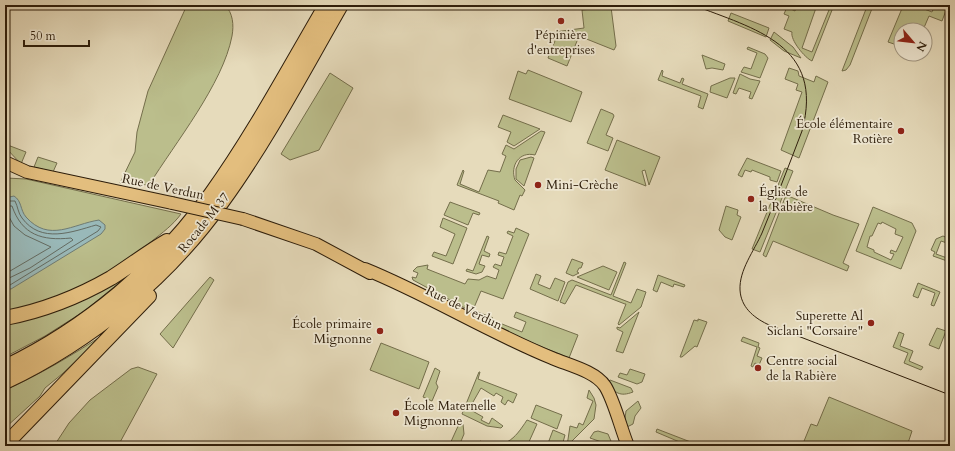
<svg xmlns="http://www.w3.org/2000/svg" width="955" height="451" font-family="Cardo,serif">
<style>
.green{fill:#bbbe8c;stroke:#746e4b;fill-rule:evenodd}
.water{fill:#99b9b9;stroke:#6e7b73}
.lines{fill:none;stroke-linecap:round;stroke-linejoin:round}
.shore{stroke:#636b62;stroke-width:1}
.major-casing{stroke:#2d1d0a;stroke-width:14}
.highway-casing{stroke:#2d1d0a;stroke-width:16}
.major{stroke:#e3be7e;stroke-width:12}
.highway{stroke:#e3be7e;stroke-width:14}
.tram{stroke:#2d1d0a;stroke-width:1}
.major-bridge-casing{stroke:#2d1d0a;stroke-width:14;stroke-linecap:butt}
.major-bridge{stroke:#e3be7e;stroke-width:12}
.poi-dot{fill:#8f2418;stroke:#efe8d3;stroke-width:1.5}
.labels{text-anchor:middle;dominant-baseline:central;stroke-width:3.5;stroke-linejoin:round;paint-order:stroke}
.poi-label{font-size:13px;fill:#2d1d0a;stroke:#efe8d3;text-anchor:start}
.street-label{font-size:13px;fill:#2d1d0a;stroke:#efe8d3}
</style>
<rect width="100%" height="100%" fill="#e6dbbb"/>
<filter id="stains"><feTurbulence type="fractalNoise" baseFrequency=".005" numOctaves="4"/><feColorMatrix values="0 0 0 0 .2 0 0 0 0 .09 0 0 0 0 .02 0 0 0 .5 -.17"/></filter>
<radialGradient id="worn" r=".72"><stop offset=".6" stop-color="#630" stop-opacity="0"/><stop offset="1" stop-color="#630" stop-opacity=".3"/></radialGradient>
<path class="green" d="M187 5H225C233 13 234 25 232 36 223 84 175 143 149 185L120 183 135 152 137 132 148 91Z
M796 5H817L802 48 812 52 831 5H834L812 61C805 58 790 40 792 32L784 29 789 16 784 14 787 7 795 11 797 6Z
M856 5 873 6 850 65 846 70 842 71 866 9Z
M901 5H914L932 12 935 5H948L942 21 929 16 923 30H901L900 46 888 42 903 6Z
M611 7 616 46 614 50 579 36 567 66 548 58 557 36 554 35 555 32 584 28 582 10Z
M731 13 769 28 766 37 728 21Z
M774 32 793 47 801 58 784 51 770 40Z
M748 47 765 54 768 58 760 78 741 72 744 67 751 69 757 53 747 49Z
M702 55 725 64 723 70 712 68 706 69Z
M789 68 798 71 799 76 814 82 816 76 828 82 799 158 781 150 802 92 796 90 798 84 785 79Z
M528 70 582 92 571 122 509 99 518 71 526 74Z
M662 70 663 71 662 76 680 83 682 78 684 79 682 84 708 94 703 109 698 107 701 96 658 80Z
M330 73 353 88 319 150 290 160 281 154Z
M740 74 750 79 760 81 752 99 749 98 751 92 739 88 736 94 733 93Z
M730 78H735L727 98 710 92 711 86Z
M601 109 613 114 614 116 606 135 613 138 608 151 587 143Z
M503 115 540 129 514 146 507 142 511 132 498 127Z
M541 131 545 132 535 155C519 151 510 166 515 180L525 190 522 196 520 195 514 210 498 203 499 201 457 185 463 170 464 171 460 184 479 192 488 170 500 172 506 156 502 154 506 145 514 149Z
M617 140 660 157 649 185 645 170 642 171 646 186 605 170Z
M5 144 26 152 21 164 5 147Z
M38 157 57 163 53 172 34 167Z
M531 157 534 158 524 186 516 179V169L520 160Z
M747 158 781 171 777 182 770 180V177L752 170 751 172 745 170 742 177 738 175Z
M785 168 793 171 760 252 752 249Z
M6 178 26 179 181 214C173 225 162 233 152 241 109 277 60 300 5 312Z
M786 195 833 215 859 224 843 263 849 266 847 271 773 241 766 257 763 255Z
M450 202 480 213 479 215 473 213 468 225 444 215Z
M726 206 738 210 737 215 741 217 732 240 725 237 719 230Z
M873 207 912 223 916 231 901 269 856 251ZM882 222 896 229 895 234 903 237 896 252 891 250 890 253 894 254 891 260 874 252V250L867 247 870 236H872L878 223 881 224Z
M443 218 467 228 453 264 432 256 434 252 446 256 455 234 440 227Z
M516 228 529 234 503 299 481 291 473 310 493 318 489 321 413 280 412 277 416 278 418 273 413 271 417 267 428 265 427 269 465 284 468 279 479 280 487 276 496 279 499 270 493 267 495 264 501 266 504 257 498 255 499 252 506 254 513 236 507 233 508 231 514 233Z
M487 236 489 237 484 251 490 254 489 257 482 255 479 264 485 266 482 272 476 274 466 271 467 269 473 271Z
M943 236 950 239V244L941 241 936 254 950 259V262L933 256 935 252 931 250 936 239Z
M572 259 583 263 581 268H579L577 272 579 273 573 276 566 273Z
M624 262 626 263 613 296 631 303 637 289 646 292 641 307 619 325 618 324 626 304H625L576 285 565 304 560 302 568 282 572 280 611 295Z
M603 266 617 272 609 290 577 277Z
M129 273V275L83 312 45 336 5 357V321Z
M536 274 541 276 538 284 550 289 555 278 565 282 558 301 530 289Z
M658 275 685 285 684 287 674 284 673 287 661 282 657 292 653 290Z
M210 277 214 280 173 348 160 334Z
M918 283 940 292 934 306 931 305 935 293 922 288 918 298 913 296Z
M516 312 578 335 569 358 489 325 502 324 522 332 526 322 514 317Z
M639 312 623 353 616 351 623 332 617 329V327L620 328Z
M698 319 707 322 697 347 695 346 682 357H680L694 320 698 321Z
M937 328 946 331 939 349 929 345Z
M899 332 904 334 900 346 913 351 909 361 923 367 921 370 904 363 908 353 893 347Z
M103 335 62 374 45 388 40 396 5 428V390C39 375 71 356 103 335Z
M743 337 759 343 758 347 760 348 757 356 762 358 759 365 755 363 753 367 751 366 757 347 741 341Z
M381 343 429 362 419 389 370 370Z
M138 367 157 374 118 446H54L69 423 90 400 131 369Z
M435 368 440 371 436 383 438 387 432 401 423 397Z
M630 369 645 374 642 382 637 384 618 377 620 373 627 375Z
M479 372H480L478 379 517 394 513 403 508 400 505 405 501 402 503 397 496 393 494 396 481 388 469 409 483 417 481 420 489 424 492 418 503 426 501 428 487 426 462 414Z
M610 380 631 388 633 392C620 397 615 393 607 383Z
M589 390 594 398 596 405 594 419 567 446 570 426 577 428 579 423 583 425 593 401 587 398Z
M829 397 912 431 907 446H802L811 424 817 426Z
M638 401 641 408 635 416 633 424 627 427 625 418 626 411Z
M536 405 562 415 557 429 531 418Z
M527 420 537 424 528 444 524 443 523 446H478L480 441C505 450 514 440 527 420Z
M459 424H463L464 434 459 446H449Z
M657 429 701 446H689L656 432Z
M553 430 565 435 562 446H547Z
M598 431 608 434 613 446 590 438 594 432Z"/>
<path class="water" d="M14 196C22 201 20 210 26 217 49 243 73 224 99 220L105 225V229L101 234 11 289H5V198Z"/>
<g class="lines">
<path class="shore" d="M5 201H15C18 207 18 213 22 218 41 244 72 232 96 225L101 227 98 231 10 285H5
M5 206H12C22 235 42 241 71 238L73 240 30 268 5 280
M5 212 7 213 14 226 25 235 51 247 5 274"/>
<g class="major-casing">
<path id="major" d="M5 162 27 172 172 203
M243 219 316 244 370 273
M365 269C429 295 488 332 552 358 568 365 595 371 605 386 614 400 621 429 628 446"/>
</g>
<g class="highway-casing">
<path id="highway" d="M5 318C42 311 78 297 111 278 130 266 148 252 167 241
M5 367C86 328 159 267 211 194 254 134 289 68 326 5
M5 382C91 341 167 279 222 202 267 140 303 71 341 5
M5 445 149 296"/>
</g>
<use href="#major" class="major"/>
<use href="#highway" class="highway"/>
<path class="tram" d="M693 5C755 29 825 45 802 131 789 165 776 199 762 233 754 251 739 270 740 290 741 307 753 317 767 324L950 395"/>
<g class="major-bridge-casing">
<path id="major-bridge" d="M172 203 243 219"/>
</g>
<use href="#major-bridge" class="major-bridge"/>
</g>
<g class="poi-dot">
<circle cx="561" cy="21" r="4"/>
<circle cx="901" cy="131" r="4"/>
<circle cx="538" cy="185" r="4"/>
<circle cx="751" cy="199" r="4"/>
<circle cx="871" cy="323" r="4"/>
<circle cx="380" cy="331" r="4"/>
<circle cx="758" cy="368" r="4"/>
<circle cx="396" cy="413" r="4"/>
</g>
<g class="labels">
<g class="poi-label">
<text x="561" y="35" text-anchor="middle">Pépinière<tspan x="561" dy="15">d'entreprises</tspan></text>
<text x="893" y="124" text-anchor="end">École élémentaire<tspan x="893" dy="15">Rotière</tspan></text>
<text x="546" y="185">Mini-Crèche</text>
<text x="759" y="192">Église de<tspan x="759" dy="15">la Rabière</tspan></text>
<text x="863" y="316" text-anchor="end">Superette Al<tspan x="863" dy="15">Siclani "Corsaire"</tspan></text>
<text x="372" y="324" text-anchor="end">École primaire<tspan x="372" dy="15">Mignonne</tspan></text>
<text x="766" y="361">Centre social<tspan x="766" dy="15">de la Rabière</tspan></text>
<text x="404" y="406">École Maternelle<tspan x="404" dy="15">Mignonne</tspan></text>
</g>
<g class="street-label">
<text transform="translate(163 187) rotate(12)">Rue de Verdun</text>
<text transform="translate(204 223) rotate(-51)">Rocade M 37</text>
<text transform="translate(464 308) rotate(26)">Rue de Verdun</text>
</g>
</g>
<rect width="955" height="451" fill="none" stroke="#e6dbbb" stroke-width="20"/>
<rect x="6" y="6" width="943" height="439" fill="none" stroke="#2d1d0a" stroke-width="2"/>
<rect x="10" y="10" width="935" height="431" fill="none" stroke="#2d1d0a"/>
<g transform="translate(913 42) rotate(118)"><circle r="19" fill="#efe8d3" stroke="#a19783"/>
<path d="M0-3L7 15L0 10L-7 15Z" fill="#8f2418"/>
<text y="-6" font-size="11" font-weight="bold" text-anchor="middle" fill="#2d1d0a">N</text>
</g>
<path d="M24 40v6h65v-6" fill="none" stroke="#2d1d0a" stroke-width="2"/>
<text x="30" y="40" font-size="12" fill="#2d1d0a" stroke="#efe8d3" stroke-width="3" paint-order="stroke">50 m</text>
<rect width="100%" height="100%" filter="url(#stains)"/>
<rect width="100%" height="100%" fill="url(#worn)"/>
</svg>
